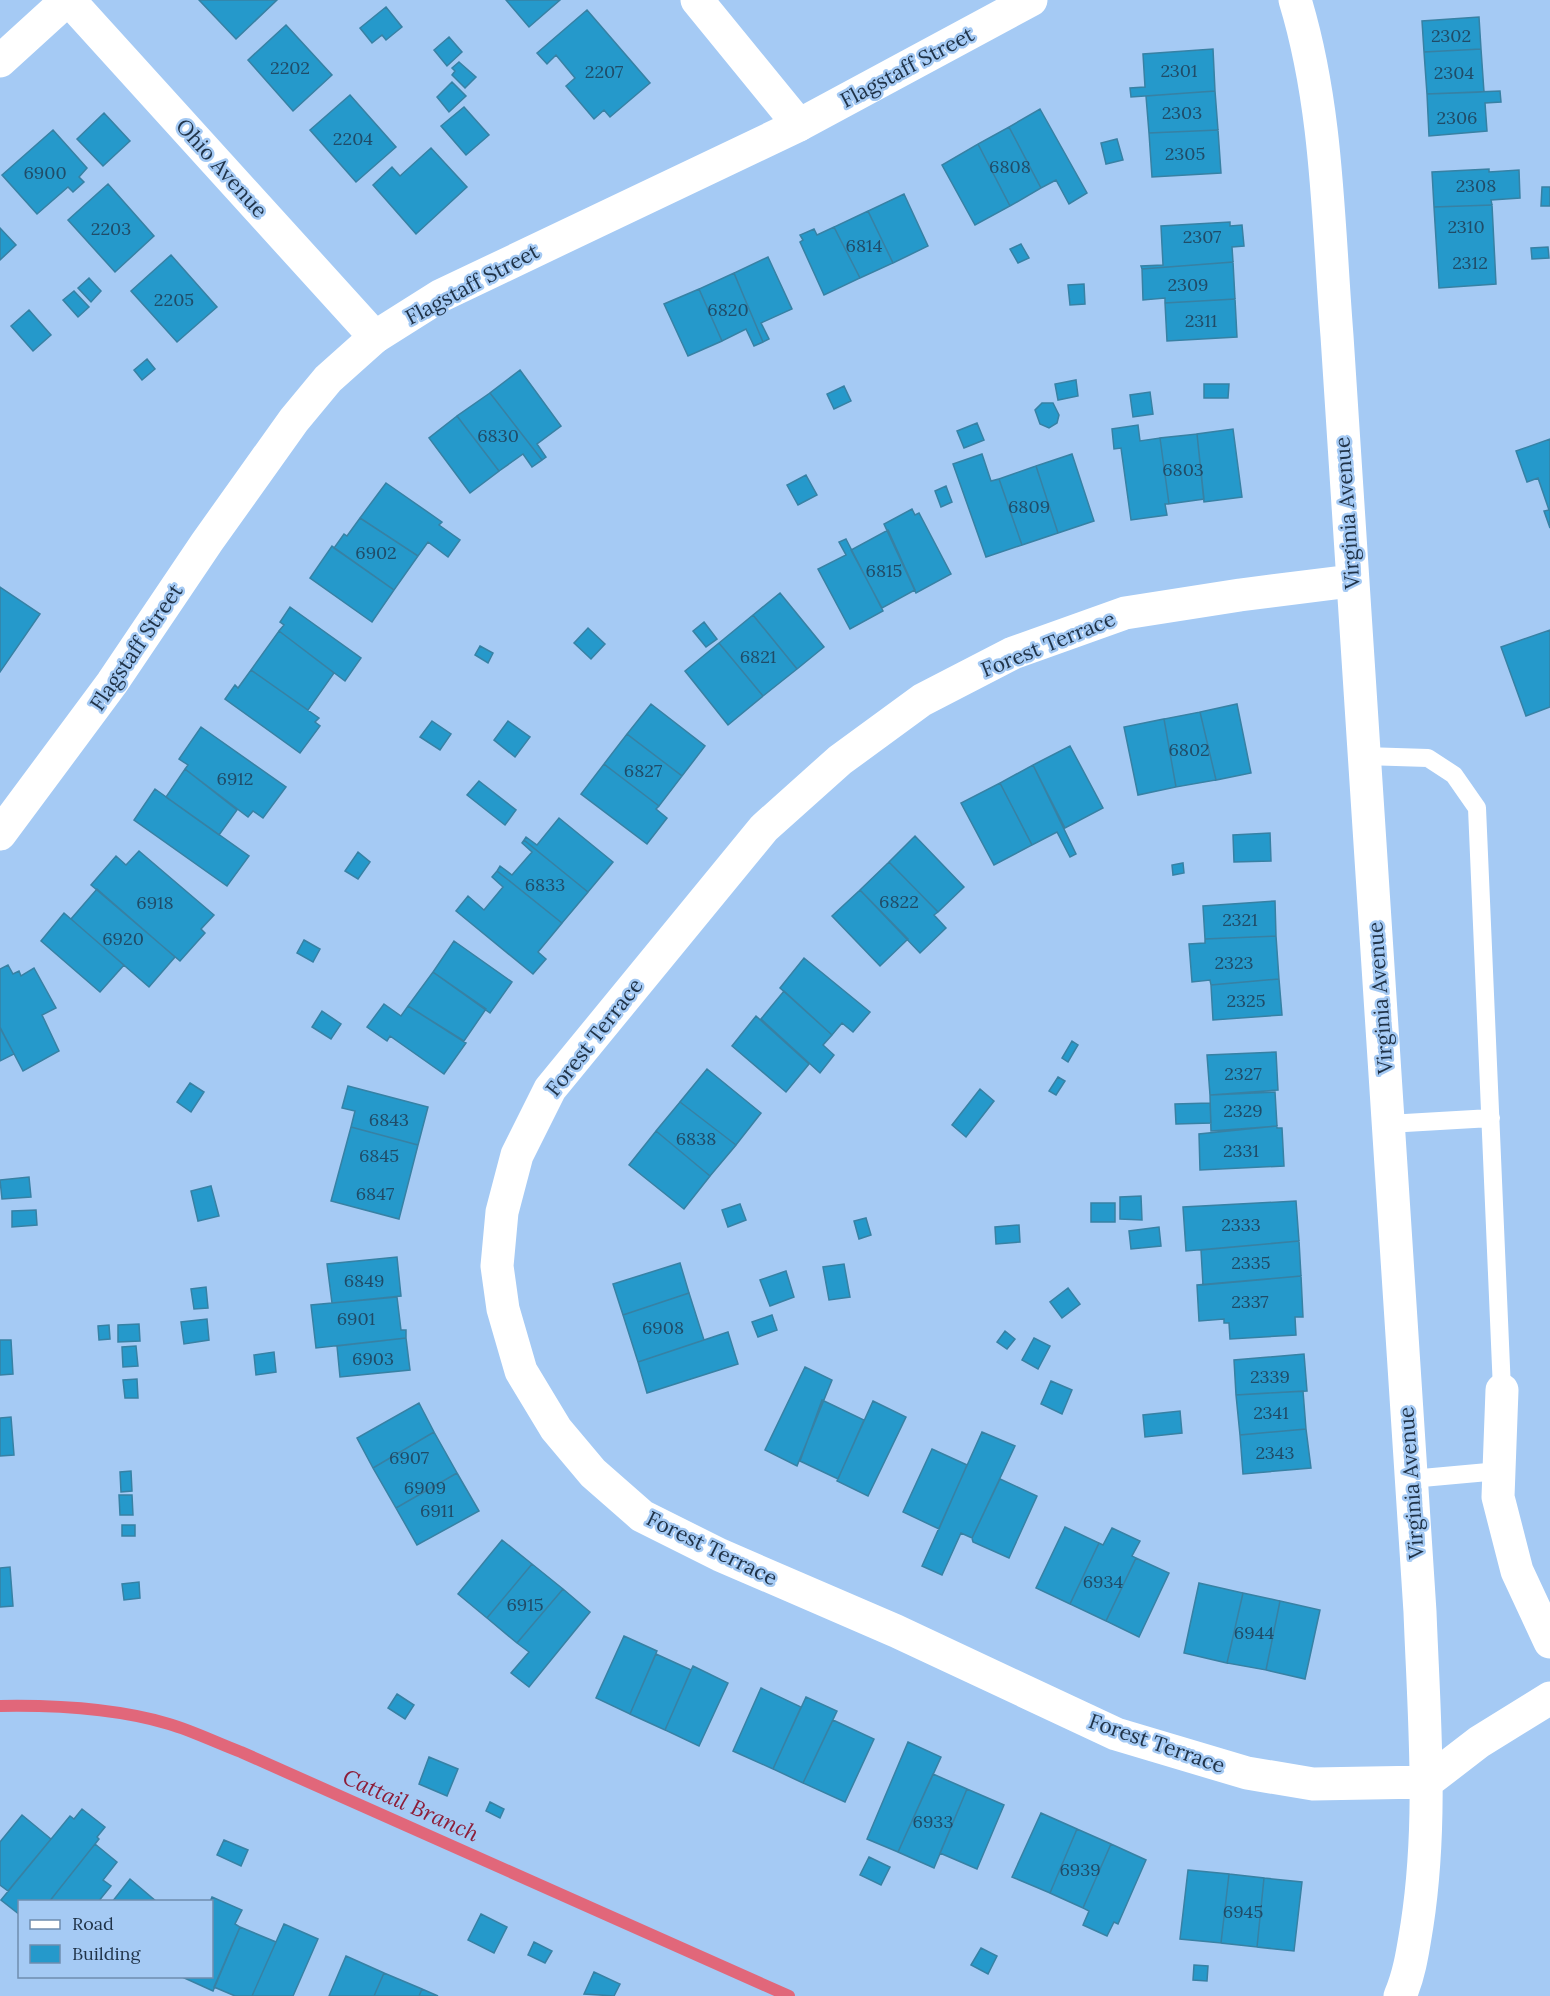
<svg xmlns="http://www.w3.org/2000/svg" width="1550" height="1996" font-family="Lora,serif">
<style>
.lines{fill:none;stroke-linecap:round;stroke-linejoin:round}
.stream{stroke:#e1677a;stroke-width:12}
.building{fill:#2599cb;stroke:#3781a4;stroke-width:1.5}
.lane{stroke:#fff;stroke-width:18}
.street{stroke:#fff;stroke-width:33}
.secondary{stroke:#fff;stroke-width:33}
.labels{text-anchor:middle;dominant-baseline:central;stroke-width:5;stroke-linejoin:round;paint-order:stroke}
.number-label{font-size:18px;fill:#204c68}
.street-label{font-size:21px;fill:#1f3247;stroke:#a5caf4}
.water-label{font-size:22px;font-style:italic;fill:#8d1d38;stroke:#a5caf4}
</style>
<rect width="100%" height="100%" fill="#a5caf4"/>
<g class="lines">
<path class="stream" d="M0 1706C56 1705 115 1708 169 1724 193 1731 217 1743 241 1752L789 1996"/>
</g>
<path class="building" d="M199 0H277L236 39Z
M506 0H560L529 27Z
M386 7 402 27 386 40 382 35 372 43 360 28Z
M587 10 650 83 610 117 604 110 594 119 566 86 575 78 556 55 547 64 537 53Z
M1479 17 1481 49 1424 52 1422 21Z
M286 25 332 75 293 111 248 60Z
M449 37 462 52 447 66 434 50Z
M1213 49 1215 91 1131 97 1130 88 1145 87 1143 54Z
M1481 49 1484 92 1427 94 1424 52Z
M459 62 476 77 465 88 452 75 455 71 452 68Z
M452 82 466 96 449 112 437 97Z
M1215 91 1218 130 1149 133 1146 96Z
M1500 91 1501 102 1485 103 1487 131 1429 136 1427 94Z
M350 95 396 147 356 182 310 130Z
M464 107 489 135 466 155 441 126Z
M1040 109 1087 193 1069 204 1056 180 1041 188 1009 127Z
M104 113 130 141 103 166 77 139Z
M1009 127 1041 188 1010 206 978 144Z
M53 130 87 168 79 177 84 182 73 192 68 187 37 214 2 175Z
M1218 130 1221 173 1152 177 1149 133Z
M1117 139 1123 160 1106 164 1101 143Z
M978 144 1010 206 975 225 942 165Z
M431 148 467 187 416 234 373 185 392 167 400 176Z
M1489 169V172L1519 170 1520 198 1491 200 1492 205 1434 207 1432 172Z
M108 184 154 236 115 272 68 220Z
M1542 187H1550V206H1541Z
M904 194 928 246 893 263 868 211Z
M1492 205 1496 284 1439 288 1434 207Z
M868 211 893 263 860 278 834 227Z
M1230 222V226L1242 225 1244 246 1232 247 1233 262 1142 269 1141 266 1163 265 1161 226Z
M834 227 860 278 824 295 800 242 803 240 800 235 814 229 817 235Z
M0 228 16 245 0 260Z
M1021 244 1029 258 1018 263 1010 249Z
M1548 247 1549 258 1532 259 1531 248Z
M171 255 217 307 177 342 131 291Z
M768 257 792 309 761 323 769 339 763 342 734 273Z
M1233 262 1235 299 1165 303V298L1143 300 1142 269Z
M734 273 763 342 754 346 746 329 722 341 699 289Z
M89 278 101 291 91 302 78 288Z
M1084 284 1085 304 1070 305 1068 285Z
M699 289 722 341 688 356 664 304Z
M74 291 89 307 78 317 63 300Z
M1235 299 1237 337 1167 341 1165 303Z
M29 310 51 335 33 351 11 326Z
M147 359 155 369 142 380 134 370Z
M520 370 561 426 537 444 546 457 542 460 490 393Z
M1076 380 1078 396 1058 400 1055 384Z
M1204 384H1229L1228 398H1204Z
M844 386 851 401 834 409 827 394Z
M1150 392 1153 414 1133 417 1130 395Z
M490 393 542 460 532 467 523 454 499 471 457 416Z
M1042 403H1053L1059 415 1057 423 1049 428 1040 424 1035 410Z
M457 416 499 471 470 493 429 438Z
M977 423 984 440 964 448 957 431Z
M1138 425 1140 441 1160 438 1169 504H1165L1167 515 1131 520 1121 448 1114 449 1112 429Z
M1233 429 1242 497 1204 502 1197 434Z
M1197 434 1204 499 1169 504 1160 438Z
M1550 439V528L1544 511 1549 510 1538 478 1527 482 1516 451Z
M982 454 991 481 999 479 1022 545 986 557 953 464Z
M1072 454 1094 521 1058 533 1036 466Z
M1036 466 1058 533 1022 545 999 479Z
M806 475 817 495 798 505 787 485Z
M386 483 442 522 439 525 460 540 448 557 428 542 418 556 360 518Z
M946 486 952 502 941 507 935 491Z
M912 509 915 515 919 513 951 574 916 593 884 524Z
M360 518 418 556 394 590 334 548 344 534 347 536Z
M888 530 915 590 882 608 851 550Z
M846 539 883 611 850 629 818 569 846 555 839 542Z
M332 546 394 590 372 622 310 578Z
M0 587 40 614 0 672Z
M780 593 824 647 797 669 753 615Z
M290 607 361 658 345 681 279 631 284 625 280 622Z
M753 615 797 669 763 696 719 643Z
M704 622 717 639 706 647 693 631Z
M588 628 605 644 591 659 574 643Z
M1550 630V707L1526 716 1501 647Z
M279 631 334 673 308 710 251 670Z
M719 643 763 696 728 725 685 671Z
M480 646 493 653 488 663 475 655Z
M251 670 319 718 315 722 320 726 300 753 225 699 235 685 238 688Z
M651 704 705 746 682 776 627 734Z
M1237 704 1251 773 1216 780 1200 712Z
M1200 712 1216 780 1176 787 1164 719Z
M1164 719 1176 787 1138 795 1124 727Z
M432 721 451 734 440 750 420 737Z
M508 721 530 737 515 757 494 740Z
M201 727 286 787 263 818 253 811 248 817 185 769 188 765 179 759Z
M627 734 682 776 659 806 604 764Z
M1070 746 1103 808 1065 828 1033 765Z
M604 764 659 806 656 809 667 818 647 844 581 794Z
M1033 765 1076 854 1070 857 1057 832 1032 845 1000 783Z
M185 769 237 810 219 835 166 797Z
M479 781 516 810 505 825 467 795Z
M1000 783 1032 845 994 865 961 803Z
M155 789 249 856 227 886 134 820Z
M559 818 613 862 588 892 524 840 526 837 537 845Z
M1270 833 1271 861 1234 862 1233 835Z
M915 836 964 887 938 912 889 862Z
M524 840 588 892 562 923 497 871 500 866 512 875 532 852 522 843Z
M139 851 214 915 201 929 205 933 180 961 91 885 116 856 126 865Z
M358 852 370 862 358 879 345 871Z
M889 862 938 912 934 915 946 928 920 953 860 890Z
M1183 863 1184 873 1173 875 1172 865Z
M497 871 562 923 538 952 546 959 533 974 456 911 468 896 484 910 503 887 492 877Z
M97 889 175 957 149 987 71 919Z
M860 890 908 939 880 966 832 916Z
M1275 901 1276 936 1205 939 1203 906Z
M64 913 124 965 100 992 41 941Z
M1276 936 1279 979 1211 985 1210 980 1192 982 1189 944 1205 943V939Z
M304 940 320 949 313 962 297 953Z
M454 941 512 982 490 1013 433 972Z
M804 958 870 1012 853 1032 842 1023 832 1035 780 988Z
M8 965 13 974 19 971 21 976 34 968 56 1008 42 1015 59 1051 23 1071 0 1027V969Z
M433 972 486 1009 464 1041 408 1006Z
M1279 979 1282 1015 1213 1020 1211 985Z
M784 991 832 1035 823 1045 834 1055 820 1073 761 1019Z
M384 1004 401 1016 408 1006 466 1043 444 1074 390 1036 387 1041 367 1027Z
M322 1011 341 1024 331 1039 312 1027Z
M756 1016 809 1064 786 1092 732 1046Z
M0 1028 14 1054 0 1061Z
M1072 1041 1078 1045 1068 1062 1062 1058Z
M1276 1052 1278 1090 1210 1095 1207 1055Z
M707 1069 761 1113 736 1145 680 1102Z
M1058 1077 1065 1081 1056 1095 1049 1091Z
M190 1083 204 1092 191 1112 177 1102Z
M348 1086 428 1107 418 1145 351 1127 355 1111 342 1108Z
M980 1089 994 1101 966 1137 952 1125Z
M1275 1092 1277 1126 1211 1131 1210 1095Z
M680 1102 736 1145 710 1176 656 1131Z
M1210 1103 1211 1123 1176 1124 1175 1104Z
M1277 1126V1128H1282L1284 1166 1200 1170 1199 1134Z
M351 1127 418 1145 399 1219 331 1201Z
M656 1131 710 1176 684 1209 629 1165Z
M29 1177 31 1197 2 1199 0 1180Z
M211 1186 219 1216 198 1221 191 1191Z
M1141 1196 1142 1220 1120 1219V1197Z
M1296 1201 1299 1241 1186 1251 1183 1207Z
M1091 1203H1115V1222H1091Z
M740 1204 746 1220 728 1227 722 1210Z
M36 1210 37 1225 12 1227V1211Z
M866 1218 871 1235 859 1239 854 1221Z
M1019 1225 1020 1242 996 1244 995 1227Z
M1159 1227 1161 1246 1131 1249 1129 1231Z
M1299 1241 1301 1276 1203 1285 1201 1250Z
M397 1257 401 1296 332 1303 327 1264Z
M680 1263 689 1293 623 1315 613 1284Z
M844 1264 850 1297 829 1300 823 1267Z
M786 1271 794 1297 770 1306 760 1280Z
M1301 1276 1303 1317H1295L1296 1335 1230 1339 1229 1323H1224V1319L1199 1321 1197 1285Z
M206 1287 208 1308 194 1309 191 1289Z
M1068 1288 1080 1304 1062 1318 1050 1302Z
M689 1293 704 1340 638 1362 623 1315Z
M397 1297 401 1330H406V1338L316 1348 311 1305Z
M772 1315 777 1330 758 1337 752 1322Z
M207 1319 209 1340 184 1344 181 1322Z
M139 1324 140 1341 118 1342V1325Z
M109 1325 110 1339 99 1340 98 1326Z
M1005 1331 1015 1339 1007 1349 997 1342Z
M728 1332 738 1364 647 1393 638 1362Z
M406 1338 410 1370 340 1377 337 1346Z
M1034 1338 1050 1346 1038 1369 1022 1360Z
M0 1340H11L13 1374 0 1375Z
M136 1346 138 1366 123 1367 122 1347Z
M274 1352 276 1372 256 1375 254 1355Z
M1304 1354 1307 1391 1236 1395 1234 1360Z
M805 1367 832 1380 797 1466 765 1450Z
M137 1379 138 1398H125L123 1380Z
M1051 1381 1072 1390 1062 1414 1041 1404Z
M1303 1391 1306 1429 1240 1435 1236 1395Z
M822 1400 864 1420 838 1479 800 1461Z
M873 1401 906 1417 868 1496 837 1481Z
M419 1403 434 1432 373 1468 357 1438Z
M1180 1411 1182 1433 1145 1437 1143 1415Z
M11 1417 14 1455 0 1456V1418Z
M1306 1429 1311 1468 1243 1474 1240 1435Z
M434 1432 457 1473 396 1508 373 1468Z
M982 1432 1015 1446 972 1538 961 1533 942 1575 922 1566Z
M932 1449 967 1465 939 1529 903 1512Z
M131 1471 132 1491 121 1492 120 1472Z
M457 1473 479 1511 417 1545 396 1508Z
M1000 1479 1037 1496 1009 1558 973 1542 972 1538Z
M119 1495H132L133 1515H120Z
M122 1525H135V1536H122Z
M1065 1527 1099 1543 1070 1604 1036 1588Z
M1112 1528 1140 1541 1132 1556 1136 1558 1106 1621 1070 1604 1099 1543 1103 1545Z
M502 1540 532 1564 487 1618 458 1594Z
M1136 1558 1169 1573 1139 1637 1106 1621Z
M532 1564 563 1589 517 1643 487 1618Z
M10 1567 13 1606 0 1607V1568Z
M139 1582 140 1598 124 1600 122 1584Z
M1199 1583 1243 1593 1227 1663 1184 1653Z
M563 1589 590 1612 529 1687 511 1673 529 1652 517 1643Z
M1243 1593 1280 1601 1266 1670 1227 1663Z
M1280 1601 1320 1610 1305 1679 1266 1670Z
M624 1636 657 1651 630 1714 596 1698Z
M656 1654 691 1670 665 1730 630 1714Z
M693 1666 728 1683 699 1746 665 1730Z
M761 1688 801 1707 773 1769 733 1751Z
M397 1694 414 1705 405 1719 388 1708Z
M806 1697 837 1711 803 1783 773 1769Z
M833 1720 874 1739 845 1802 803 1783Z
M908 1742 941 1757 898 1852 867 1839Z
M429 1757 458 1769 447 1796 419 1784Z
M933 1774 967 1789 934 1868 898 1852Z
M967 1789 1004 1805 977 1869 940 1853Z
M490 1802 504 1809 500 1818 486 1811Z
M82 1809 105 1827 97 1837 99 1839 49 1902H20V1915L1 1900 70 1816 74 1819Z
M1041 1813 1077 1829 1050 1893 1012 1877Z
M22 1815 51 1839 8 1891 0 1885V1842Z
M1077 1829 1111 1844 1083 1908 1050 1893Z
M224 1840 248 1850 241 1866 217 1855Z
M95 1844 117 1862 103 1880 111 1886 98 1902H49Z
M1111 1844 1146 1860 1118 1924 1114 1922 1107 1936 1083 1925 1089 1911 1083 1908Z
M869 1857 890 1867 881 1885 860 1875Z
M1188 1870 1229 1874 1221 1943 1180 1939Z
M1229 1874 1264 1878 1257 1947 1221 1943Z
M1264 1878 1302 1882 1294 1951 1257 1947Z
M130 1879 157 1902H112Z
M212 1897 242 1910 235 1924 240 1927 213 1991 180 1976H212L210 1902Z
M481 1914 507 1927 494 1953 468 1940Z
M284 1924 318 1939 293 1996H252Z
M240 1927 276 1942 252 1996H235L214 1987Z
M534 1942 552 1951 545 1963 528 1955Z
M981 1948 997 1956 988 1974 971 1965Z
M346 1956 384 1973 374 1996H329Z
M1194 1965 1208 1966 1207 1981 1193 1980Z
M594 1972 620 1984 614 1996 584 1994Z
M384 1973 422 1989 419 1996H374Z
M422 1989 438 1996H419Z"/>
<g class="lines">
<path class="lane" d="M1364 756 1428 758 1454 775 1477 808 1502 1390
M1388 1124 1491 1118
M1411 1479 1499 1471"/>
<path class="street" d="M69 0 375 337
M697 0 799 125
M1295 0C1328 108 1328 224 1337 336L1420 1612C1424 1717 1433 1821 1417 1925 1413 1949 1410 1973 1400 1996
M0 61 67 0
M1351 581 1240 595 1125 613 1013 653 922 700 840 760 764 828 550 1089 517 1155 502 1212 497 1266 503 1309 521 1371 556 1429 593 1473 642 1516 720 1555 896 1631 1116 1734 1247 1773 1313 1784 1427 1782 1479 1742 1550 1698
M1502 1390 1498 1497 1517 1571 1550 1642"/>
<path class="secondary" d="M0 834 112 683 207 542 294 420 328 379 375 337 440 296 799 125 1031 0"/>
</g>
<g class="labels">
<g class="number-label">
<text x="1451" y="35">2302</text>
<text x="290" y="67">2202</text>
<text x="1179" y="70">2301</text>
<text x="604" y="71">2207</text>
<text x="1454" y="72">2304</text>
<text x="1182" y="112">2303</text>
<text x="1457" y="117">2306</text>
<text x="353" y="138">2204</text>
<text x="1185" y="153">2305</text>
<text x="1010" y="166">6808</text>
<text x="45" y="172">6900</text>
<text x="1476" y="185">2308</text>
<text x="1466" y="226">2310</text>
<text x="111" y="228">2203</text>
<text x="1202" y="236">2307</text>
<text x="864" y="245">6814</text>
<text x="1470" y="262">2312</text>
<text x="1188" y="284">2309</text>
<text x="174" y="299">2205</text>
<text x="728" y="309">6820</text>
<text x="1201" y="320">2311</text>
<text x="498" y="435">6830</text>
<text x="1183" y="469">6803</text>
<text x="1029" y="506">6809</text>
<text x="376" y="552">6902</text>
<text x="884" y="570">6815</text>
<text x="758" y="656">6821</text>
<text x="1189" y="749">6802</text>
<text x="643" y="770">6827</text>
<text x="235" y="778">6912</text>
<text x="545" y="884">6833</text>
<text x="899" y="901">6822</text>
<text x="155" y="902">6918</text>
<text x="1240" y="919">2321</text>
<text x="123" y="938">6920</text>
<text x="1234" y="962">2323</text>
<text x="1246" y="1000">2325</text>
<text x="1243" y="1073">2327</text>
<text x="1243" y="1110">2329</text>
<text x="389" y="1119">6843</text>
<text x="696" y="1138">6838</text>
<text x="1241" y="1150">2331</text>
<text x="379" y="1155">6845</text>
<text x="375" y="1193">6847</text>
<text x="1241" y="1224">2333</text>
<text x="1251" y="1262">2335</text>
<text x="364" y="1280">6849</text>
<text x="1250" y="1301">2337</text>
<text x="356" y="1318">6901</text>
<text x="663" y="1327">6908</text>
<text x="373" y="1358">6903</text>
<text x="1270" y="1376">2339</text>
<text x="1271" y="1412">2341</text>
<text x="1275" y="1452">2343</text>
<text x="409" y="1457">6907</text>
<text x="425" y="1487">6909</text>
<text x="437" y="1510">6911</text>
<text x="1103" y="1581">6934</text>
<text x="525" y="1604">6915</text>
<text x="1254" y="1632">6944</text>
<text x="933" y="1821">6933</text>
<text x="1080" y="1869">6939</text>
<text x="1243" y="1911">6945</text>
</g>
<g class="street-label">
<text transform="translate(907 67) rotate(-28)">Flagstaff Street</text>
<text transform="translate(222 168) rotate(48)">Ohio Avenue</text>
<text transform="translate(472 284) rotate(-28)">Flagstaff Street</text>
<text transform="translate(1347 513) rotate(-94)">Virginia Avenue</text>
<text transform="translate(1048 644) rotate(-22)">Forest Terrace</text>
<text transform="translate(136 647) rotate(-56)">Flagstaff Street</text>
<text transform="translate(1380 998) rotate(-94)">Virginia Avenue</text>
<text transform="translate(594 1037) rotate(-52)">Forest Terrace</text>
<text transform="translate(1411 1483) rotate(-94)">Virginia Avenue</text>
<text transform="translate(712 1548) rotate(26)">Forest Terrace</text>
<text transform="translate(1157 1743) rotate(19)">Forest Terrace</text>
</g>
<g class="water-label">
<text transform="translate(411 1805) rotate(24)">Cattail Branch</text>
</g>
</g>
<rect x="18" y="1900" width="195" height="78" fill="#a5caf4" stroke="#6f8daf" stroke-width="1.5"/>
<rect x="30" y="1920" width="30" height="9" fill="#ffffff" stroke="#6f8daf" stroke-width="1.5"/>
<text x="72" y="1930" font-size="18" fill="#1f3247">Road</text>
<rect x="30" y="1945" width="30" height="18" fill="#2599cb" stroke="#6f8daf" stroke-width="1.5"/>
<text x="72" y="1960" font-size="18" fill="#1f3247">Building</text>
</svg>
